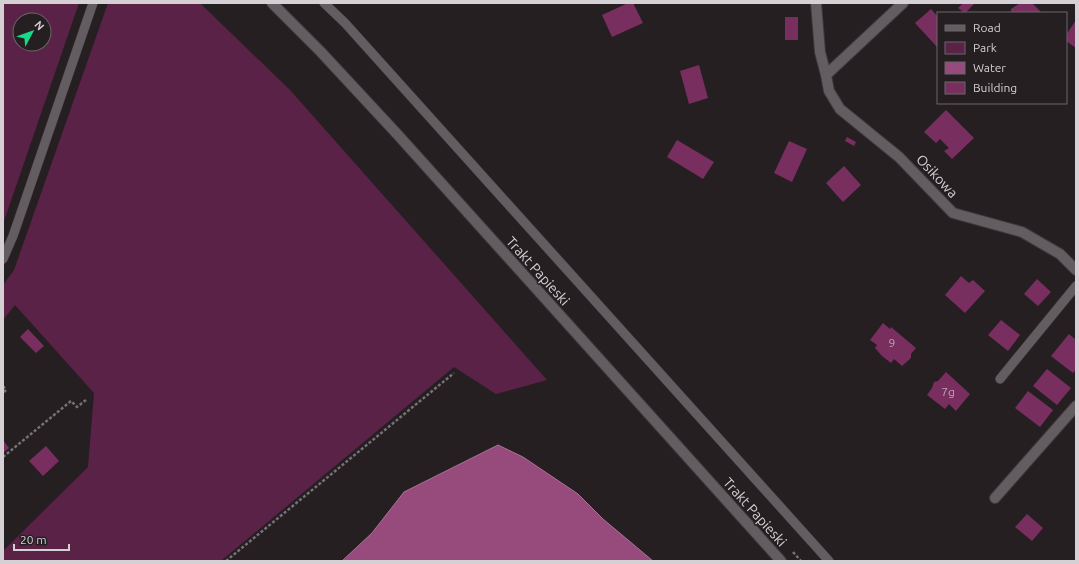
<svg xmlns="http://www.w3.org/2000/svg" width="1079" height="564" font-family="Ubuntu,sans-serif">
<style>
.green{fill:#5a2247;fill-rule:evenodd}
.water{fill:#974a7c;stroke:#a97296}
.building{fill:#792e60}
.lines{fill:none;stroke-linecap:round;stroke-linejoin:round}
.service-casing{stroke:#3e393c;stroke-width:10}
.minor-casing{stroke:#3e393c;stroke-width:12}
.tertiary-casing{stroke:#3e393c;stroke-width:12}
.path{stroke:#767174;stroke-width:2.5;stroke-dasharray:3 2;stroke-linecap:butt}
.service{stroke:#635c60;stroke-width:9}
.minor{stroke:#635c60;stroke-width:10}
.tertiary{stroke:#635c60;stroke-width:10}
.labels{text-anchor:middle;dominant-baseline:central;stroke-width:3;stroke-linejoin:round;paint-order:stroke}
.number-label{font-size:12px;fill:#bda8b6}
.street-label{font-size:14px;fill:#d4d0d3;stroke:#251f22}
</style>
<rect width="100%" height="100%" fill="#251f22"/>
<path class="green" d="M3 3H79L3 224ZM20 20H44V44H20Z
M108 3H200L290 90 547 380 496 394 454 367 221 561H3V551L88 467 94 393 15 305 3 320V285L14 270Z"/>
<path class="water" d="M498 445 523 457 578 494 603 519 653 561H342L372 533 404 492Z"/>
<path class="building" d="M628 3H633L643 23 612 37 602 15Z
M963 3H975L965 13 958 8Z
M1020 3H1032L1042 13H1011V9Z
M931 9 938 17 937 47 915 23Z
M785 17H798V40H785Z
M1076 20V48L1066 41V35Z
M699 65 708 98 689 104 680 71Z
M946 110 974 138 952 159 944 151 949 148 940 139 936 143 924 132Z
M847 137 856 142 854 146 845 141Z
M677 140 714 162 703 179 667 157Z
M789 141 807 149 792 182 774 173Z
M844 166 861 185 843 202 826 183Z
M961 276 969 283 973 280 985 291 965 313 945 295Z
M1037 279 1051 292 1038 306 1024 294Z
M1001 320 1020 335 1008 351 988 335Z
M883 323 890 329 891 327 916 348 911 354V358L902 366 894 359 891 363 882 356 875 348 877 345 870 340Z
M28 329 44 346 36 353 20 337Z
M1069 334 1076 340V369L1073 373 1051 356Z
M1047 369 1071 388 1057 405 1033 386Z
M946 372 970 394 956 411 949 404 945 409 927 395 932 388 934 382 938 381Z
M1028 391 1053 410 1040 427 1015 408Z
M3 440 9 448 3 453Z
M46 446 59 461 43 476 29 461Z
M1027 514 1043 528 1032 541 1015 527Z"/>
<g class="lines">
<g class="service-casing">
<path id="service" d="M324 3 345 23 829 561
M3 259 13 236 93 3
M1000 379 1076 286"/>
</g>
<g class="minor-casing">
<path id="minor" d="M816 3 820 52 826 75 903 3
M826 75 829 91 840 109 899 157 953 213 1022 232 1060 254 1076 270
M995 498 1076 406"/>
</g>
<g class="tertiary-casing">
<path id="tertiary" d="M272 3 320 51 398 135 781 561"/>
</g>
<path class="path" d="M3 386 6 390 3 393
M3 457 71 401 77 407 86 400
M793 552 801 561
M226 561 454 373"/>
<use href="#service" class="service"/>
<use href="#minor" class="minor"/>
<use href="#tertiary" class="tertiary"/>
</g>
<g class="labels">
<g class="number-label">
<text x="892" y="342">9</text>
<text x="948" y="391">7g</text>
</g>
<g class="street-label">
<text transform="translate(937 176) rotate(47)">Osikowa</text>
<text transform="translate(538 271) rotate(48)">Trakt Papieski</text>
<text transform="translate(755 512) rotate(48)">Trakt Papieski</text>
</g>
</g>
<rect width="1079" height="564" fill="none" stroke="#d4d0d3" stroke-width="8"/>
<rect x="937" y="12" width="130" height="92" fill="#251f22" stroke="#6b6669"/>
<rect x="945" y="25" width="20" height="6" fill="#635c60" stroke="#6b6669"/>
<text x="973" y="32" font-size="12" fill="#d4d0d3">Road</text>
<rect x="945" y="42" width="20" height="12" fill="#5a2247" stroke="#6b6669"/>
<text x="973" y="52" font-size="12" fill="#d4d0d3">Park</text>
<rect x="945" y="62" width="20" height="12" fill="#974a7c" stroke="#6b6669"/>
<text x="973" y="72" font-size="12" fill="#d4d0d3">Water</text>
<rect x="945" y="82" width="20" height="12" fill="#792e60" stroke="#6b6669"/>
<text x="973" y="92" font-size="12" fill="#d4d0d3">Building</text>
<g transform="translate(32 32) rotate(49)"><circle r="19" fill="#251f22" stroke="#6b6669"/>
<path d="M0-3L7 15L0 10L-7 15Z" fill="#16d989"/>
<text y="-6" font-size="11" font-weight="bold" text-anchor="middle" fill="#d4d0d3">N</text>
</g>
<path d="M14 544v6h55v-6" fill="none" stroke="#d4d0d3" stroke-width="2"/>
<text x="20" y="544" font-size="12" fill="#d4d0d3" stroke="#251f22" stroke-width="3" paint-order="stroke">20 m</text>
</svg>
